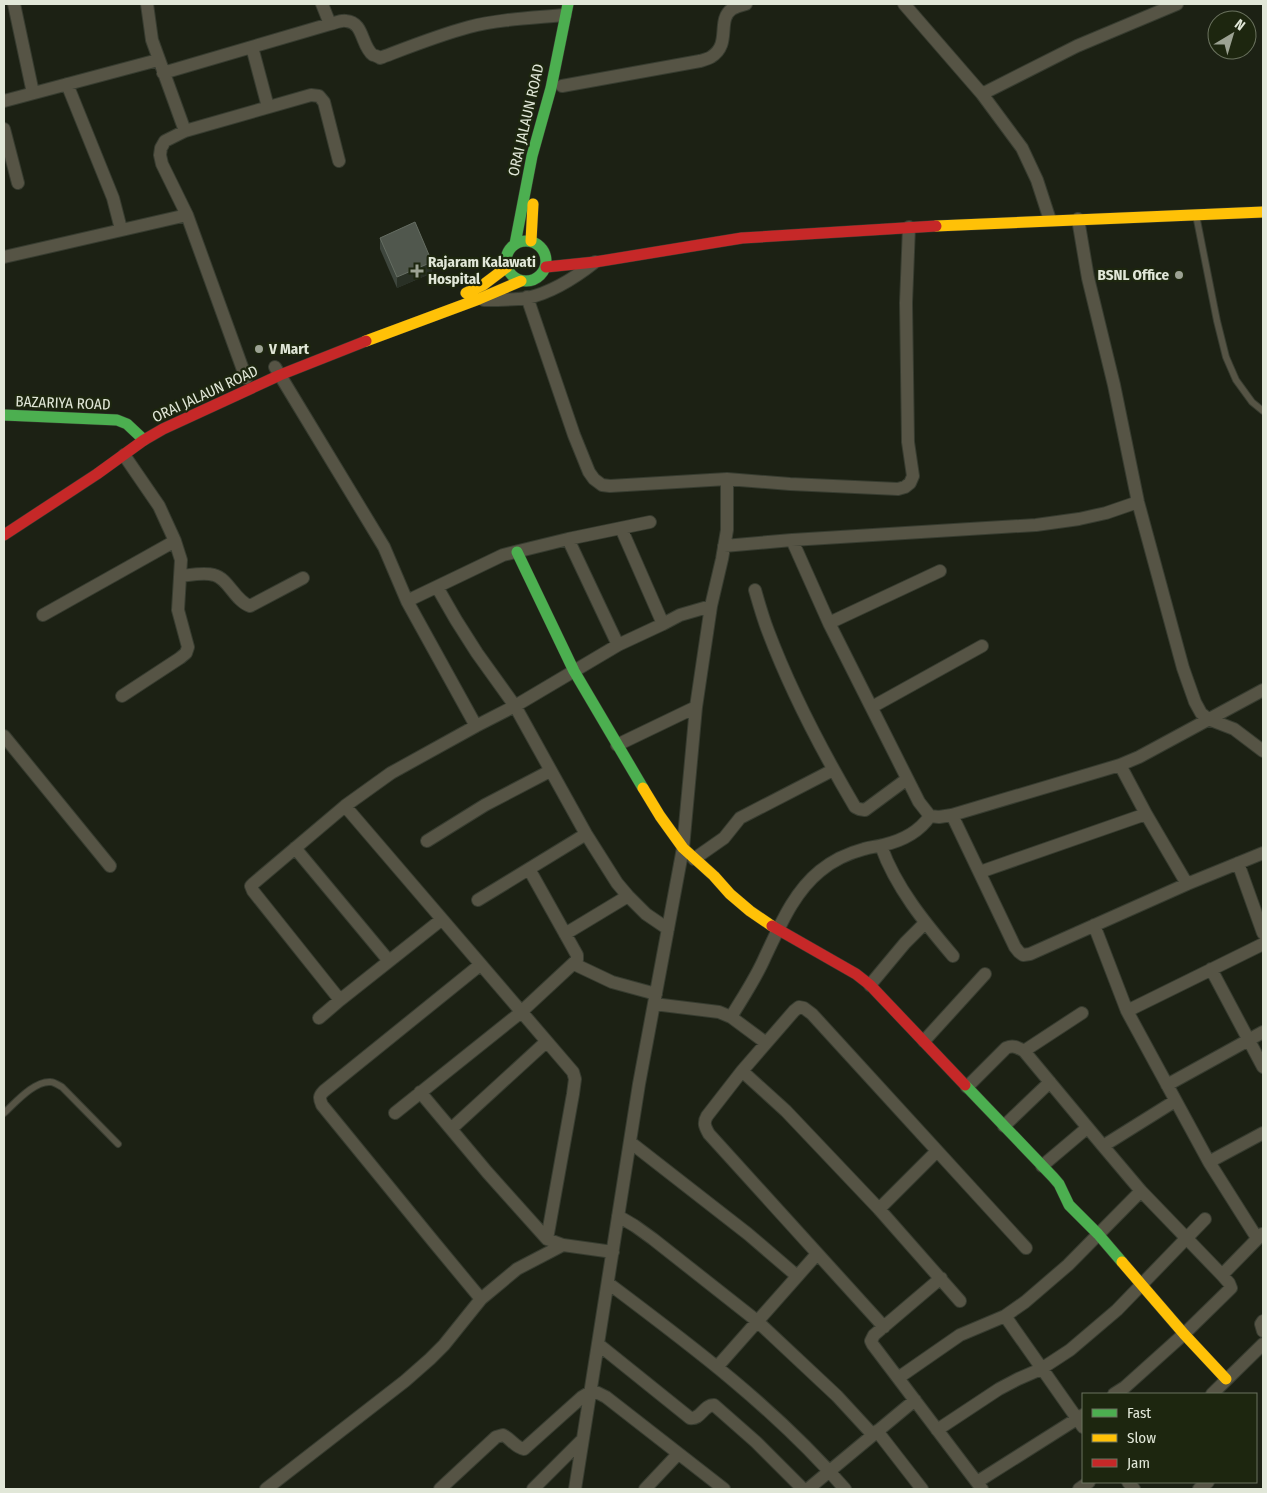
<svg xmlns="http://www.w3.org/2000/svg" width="1267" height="1493" font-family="'Fira Sans Condensed',sans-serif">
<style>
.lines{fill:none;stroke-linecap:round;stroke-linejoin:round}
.lane-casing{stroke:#373c30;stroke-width:8}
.street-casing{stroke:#373c30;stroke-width:14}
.fast-casing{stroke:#373c30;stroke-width:12}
.slow-casing{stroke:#373c30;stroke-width:12}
.jam-casing{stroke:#373c30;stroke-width:12}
.lane{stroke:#565445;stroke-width:6}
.street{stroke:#565445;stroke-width:12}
.fast{stroke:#4caf50;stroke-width:11}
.slow{stroke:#ffc107;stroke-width:11}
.jam{stroke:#c62828;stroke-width:11}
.wall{fill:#3e463d}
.shaded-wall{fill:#293025}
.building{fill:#50574d;stroke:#666e63}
.poi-dot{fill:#9ca293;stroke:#1d260f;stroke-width:2}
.labels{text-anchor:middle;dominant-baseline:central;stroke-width:4.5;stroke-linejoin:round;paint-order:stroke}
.street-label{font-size:15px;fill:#e1e7d8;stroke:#1d260f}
.poi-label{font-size:15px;font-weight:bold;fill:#e1e7d8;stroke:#1d260f;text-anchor:start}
</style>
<rect width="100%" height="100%" fill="#1c2114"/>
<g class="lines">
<g class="lane-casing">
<path id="lane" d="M1196 215 1217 321 1226 357 1236 380 1252 402 1263 411
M4 1113C15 1103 35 1080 51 1082 54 1082 58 1085 62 1087L118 1144"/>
</g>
<g class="street-casing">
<path id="street" d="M14 4 33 93
M147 4 152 40 185 131
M322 4 330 24
M904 4 982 94 1022 148 1037 180 1050 220
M252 47 268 107
M163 73 330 24C335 23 341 20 346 21 364 22 361 46 373 55 374 55 379 57 380 58 409 47 439 35 469 27 500 19 533 18 565 15
M67 84 113 198 121 229
M562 86 700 61C703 60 708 59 711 57 732 44 716 20 732 9 736 7 742 5 746 4
M982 94 1077 46 1177 4
M4 101 158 60
M4 129 18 183
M1078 219 1088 278 1114 385 1138 502 1183 668 1195 702 1201 713 1208 719 1234 729 1263 751
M4 257 187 215
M527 297 574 435 589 472 594 479 602 485 610 486 727 479 790 484 898 489 905 487 910 483 913 476 908 442 906 303 909 227
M484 300C498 300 513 300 527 298 550 293 576 277 595 262
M275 367 384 547 407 601 476 726
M246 378 187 215 162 164 160 155 161 148 165 141 185 131 311 95 319 96 324 102 339 161
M621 528 663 624
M568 539 618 645
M792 540 829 623 919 802 930 816 939 817 952 815 1120 765 1139 757 1263 690
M724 546 792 540 1036 525 1079 519 1106 513 1138 502
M181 576C191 575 204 572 214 575 228 578 235 601 250 606L303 578
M437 587 456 620 477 653 515 706 586 834 617 883 628 896 646 914 668 929
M755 590C759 604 763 618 768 631 791 692 822 751 855 807L859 809 865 810 907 779
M407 601 503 555 568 539 650 522
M43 615 175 541
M829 623 940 571
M122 696 180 658 186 653 188 647 178 610 181 560 175 541 159 506 124 455
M872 707 982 646
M4 736 110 866
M617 745 696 707
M1120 765 1146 814 1187 884
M345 806 573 1072 575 1079 573 1094 547 1239
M952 815 1015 947 1019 952 1023 955 1030 954 1187 884 1263 853
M427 841 485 805 550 771
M881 846C896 888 925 923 953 956
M295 848 389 961
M694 859 724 838 740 818 833 770
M1238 863 1263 933
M980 872 1146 814
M478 900 586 834
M1094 925 1127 1011 1209 1162 1257 1238
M565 934 628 896
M574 964 612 982 656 994
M480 965 324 1091C319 1096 319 1098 322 1105L433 1241 481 1299
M1211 969 1263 1067
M870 985 905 943 925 923
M340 1000 253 891 251 886 254 883 345 806 391 773 476 726 515 706 618 645 663 624 680 615 711 606
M654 1004 719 1012 731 1017 766 1043
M1127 1011 1263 944
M731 1017C743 997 756 978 765 957 780 926 793 893 820 871 832 861 849 853 864 849 870 847 876 847 883 845 901 841 919 832 930 816
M319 1018 340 1000 441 920
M924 1041 985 974
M1024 1051 1082 1013
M742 1071 786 1111 879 1209 960 1301
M1167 1085 1263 1032
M967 1087 1006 1048C1013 1045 1017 1047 1024 1051L1103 1146 1175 1101
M420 1092 487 1172 547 1239 563 1245 613 1252
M395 1113 520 1013 577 960V955L529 869
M1004 1126 1050 1082
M451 1129 546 1042
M630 1142 748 1234 797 1276
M1103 1146 1141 1191 1222 1275 1229 1283 1231 1288 1184 1334 1125 1387 1114 1394
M1209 1162 1263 1133
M1042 1166 1087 1128
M879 1209 937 1151
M618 1216 635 1226 653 1239 757 1321 837 1396 873 1435
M1222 1275 1262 1234
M941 1278 874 1335 871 1341 873 1345 982 1489
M608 1283C692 1346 776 1409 845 1489
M1005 1316 1083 1427
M1263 1321 1261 1324 1263 1331
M884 1327 709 1134C705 1127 703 1123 707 1116L742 1071 794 1011 799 1007 804 1008 812 1014 1026 1248
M598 1344 690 1418C701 1420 703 1405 714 1405L756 1442 803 1489
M717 1367 817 1254
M898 1378 960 1335 1005 1316 1025 1302 1068 1265 1141 1191
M1212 1394 1263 1344
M937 1430 999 1389 1018 1379 1041 1369 1070 1350 1117 1310 1205 1219
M877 1431 922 1489
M977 1482 1083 1415
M1128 1482 1134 1489
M266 1489 405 1381 430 1359 444 1345 481 1299 517 1269 563 1245
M440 1489 496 1437 503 1435C511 1439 516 1448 524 1449L582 1397 590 1392 598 1393 606 1397 724 1489
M533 1489 582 1440
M575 1489 639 1084 683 848 696 707 711 606 722 559 727 530V479
M645 1489 678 1454
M808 1489 915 1400
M1079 1489 1089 1482
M1199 1489 1208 1482"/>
</g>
<g class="fast-casing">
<path id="fast" d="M506 261a20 20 0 1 1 40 0a20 20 0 1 1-40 0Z
M515 244 532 156 551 88 568 4
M4 415 117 420 127 424 144 440
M517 552 574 671 643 788
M965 1085 1053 1177 1059 1184 1069 1205 1098 1234 1122 1262"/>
</g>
<g class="slow-casing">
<path id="slow" d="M936 226 1263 212
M531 241 533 204
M466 293 483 285 507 267
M366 341 479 299 521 281
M643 788 660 816 683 848 714 876 730 894 750 911 772 926
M1122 1262 1184 1334 1226 1379"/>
</g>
<g class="jam-casing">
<path id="jam" d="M546 267 595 262 742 238 936 226
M4 535 97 474 144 440 163 429 280 375 366 341
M772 926 856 974 870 985 965 1085"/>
</g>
<use href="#lane" class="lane"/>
<use href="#street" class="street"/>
<use href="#fast" class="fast"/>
<use href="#slow" class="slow"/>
<use href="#jam" class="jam"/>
</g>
<path class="wall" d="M380 238 432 273 397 288 380 249Z"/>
<path class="shaded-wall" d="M432 262V273L397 288V277Z"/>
<path class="building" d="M415 222 432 262 397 277 380 238Z"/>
<g class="poi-dot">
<path d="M414.5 263.5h5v5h5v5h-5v5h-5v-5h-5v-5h5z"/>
<circle cx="1179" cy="275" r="5"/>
<circle cx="259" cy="349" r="5"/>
</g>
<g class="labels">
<g class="street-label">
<text transform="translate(526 120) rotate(-77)">ORAI JALAUN ROAD</text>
<text transform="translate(205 394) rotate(-25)">ORAI JALAUN ROAD</text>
<text transform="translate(63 403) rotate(2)">BAZARIYA ROAD</text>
</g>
<g class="poi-label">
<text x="428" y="262">Rajaram Kalawati<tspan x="428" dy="17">Hospital</tspan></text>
<text x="1169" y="275" text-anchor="end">BSNL Office</text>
<text x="269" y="349">V Mart</text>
</g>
</g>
<rect width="1267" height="1493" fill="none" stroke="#e1e7d8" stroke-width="10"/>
<rect x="1082" y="1393" width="175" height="90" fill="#1d260f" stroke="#6b735f"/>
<rect x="1092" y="1409" width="25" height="8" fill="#4caf50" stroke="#6b735f"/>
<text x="1127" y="1418" font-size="15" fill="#e1e7d8">Fast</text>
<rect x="1092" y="1434" width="25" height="8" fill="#ffc107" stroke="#6b735f"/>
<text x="1127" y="1443" font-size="15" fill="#e1e7d8">Slow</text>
<rect x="1092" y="1459" width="25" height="8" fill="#c62828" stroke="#6b735f"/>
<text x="1127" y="1468" font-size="15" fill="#e1e7d8">Jam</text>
<g transform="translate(1232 35) rotate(38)"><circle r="24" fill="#1d260f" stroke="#6b735f"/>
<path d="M0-4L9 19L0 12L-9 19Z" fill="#9ca293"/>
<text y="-8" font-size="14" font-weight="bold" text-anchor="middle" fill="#e1e7d8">N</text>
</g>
</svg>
